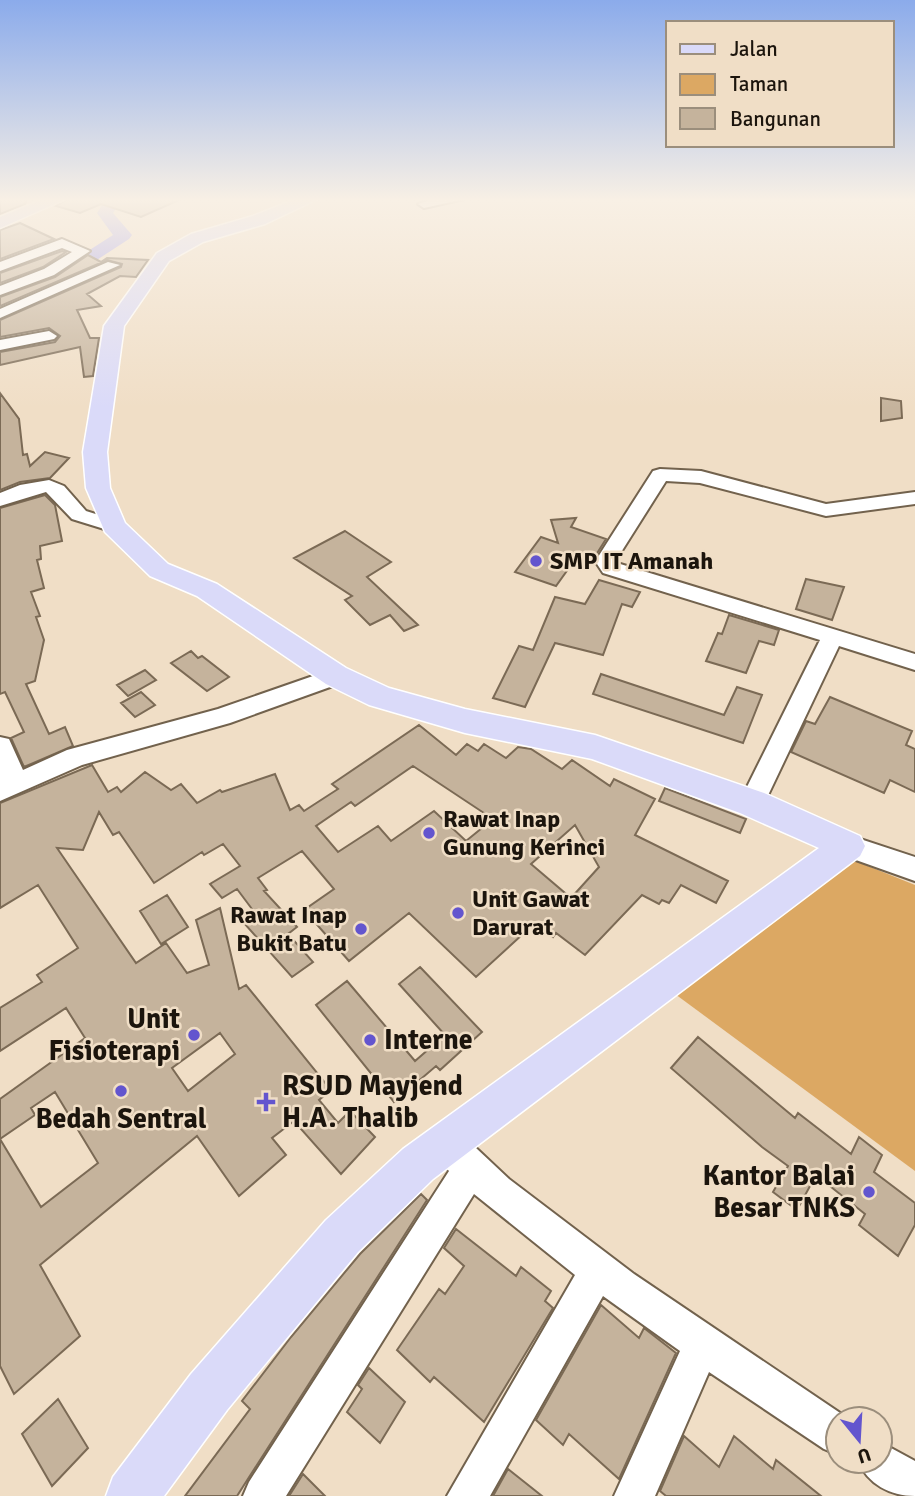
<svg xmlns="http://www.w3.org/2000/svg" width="915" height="1496" font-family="Signika,sans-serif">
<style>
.green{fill:#dca863}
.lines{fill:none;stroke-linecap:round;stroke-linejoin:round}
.river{fill:#9f9eef;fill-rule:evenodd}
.building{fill:#c5b39c;stroke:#7b6a55;stroke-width:2;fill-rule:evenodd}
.minor-casing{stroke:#72624d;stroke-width:4}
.major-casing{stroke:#fff;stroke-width:3}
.minor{fill:#fff;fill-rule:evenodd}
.major{fill:#dadaf9;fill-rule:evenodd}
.poi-dot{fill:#6355ce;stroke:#f0dec6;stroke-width:2.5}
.labels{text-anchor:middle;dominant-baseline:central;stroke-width:5;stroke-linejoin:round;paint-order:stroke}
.poi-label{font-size:24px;font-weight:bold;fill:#1c150d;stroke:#f0dec6;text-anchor:start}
.near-poi-label{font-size:28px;font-weight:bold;fill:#1c150d;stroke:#f0dec6;text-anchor:end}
</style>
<rect width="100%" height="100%" fill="#f0dec6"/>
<path class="green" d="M853 860 915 885V1171L675 994Z"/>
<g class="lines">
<path class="river" d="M106 199H122L113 213 132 235 129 239 86 267 0 302V290L74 260 113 235 97 213Z"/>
</g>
<path class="building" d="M0 199H27L25 204 0 214Z
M68 199H181L141 217 101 204 80 213 56 206Z
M20 223 54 239 0 259V230Z
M62 251 66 252 43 267 0 283V273Z
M88 255 101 262 107 258 148 260 136 277 120 276 87 294 101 306 77 310 90 338H99L93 376 84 377 80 347 0 365V352L55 342 60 336 49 328 0 337V320L121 267 122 264 107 260 0 306V297L55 277Z
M0 393 19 419 23 455 27 454 30 466 45 452 69 458 50 478 20 482 0 490Z
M881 398 901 401 902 418 881 421Z
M45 495 55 505 62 541 40 546 41 559 37 560 44 588 31 592 40 616 36 617 44 640 35 681 26 684 49 734 65 727 73 746 24 767 11 738 24 732 5 692 0 694V508Z
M576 518 571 527 606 539 589 566 574 561 556 586 515 572 541 537 558 543 551 520Z
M345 531 391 562 367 577 418 625 404 631 390 615 370 625 345 600 352 596 294 558Z
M806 579 844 587 832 620 796 609Z
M599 580 640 592 632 607 622 604 603 655 555 643 525 707 493 698 519 646 533 650 555 597 585 604Z
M729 615 779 630 774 645 759 641 746 673 706 661 718 633 722 634Z
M191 651 198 658 202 656 229 677 207 691 171 663Z
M145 670 156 680 128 696 117 685Z
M601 674 724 715 737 687 762 695 743 743 593 694Z
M141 692 155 705 135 717 121 703Z
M830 697 912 731 906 745 915 749V792L890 780 884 793 791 752 806 721 815 724Z
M419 725 456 755 467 744 478 751 484 744 506 758 518 747 531 749 562 769 572 760 610 786 614 779 655 799 635 835 728 881 716 903 681 885 669 903 662 900 659 904 642 895 585 955 556 933 553 937 535 923 476 977 409 913 349 961 304 910 334 889 302 851 258 878 267 890 264 891 297 927 288 934 313 962 292 977 243 922 255 913 237 889 222 898 210 884 240 866 223 844 204 855 202 852 154 883 119 832 113 835 99 812 83 850 57 848 136 963 166 943 187 973 209 965 196 920 220 908 239 989 246 985 331 1090 319 1100 338 1123 350 1111 375 1137 341 1174 294 1121 272 1138 286 1155 239 1196 197 1136 40 1265 80 1336 14 1394 0 1366V1099L85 1038 66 1008 0 1051V1008L42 982 37 975 78 948 38 885 0 908V803L92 765 108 792 117 787 121 792 145 772 171 790 181 784 197 803 220 790 222 792 275 774 290 810 299 805 304 811 338 789 332 784ZM413 766 493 819 466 841 434 811 391 841 378 826 338 852 316 826 351 802 355 806ZM575 825 599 867 571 898 531 864ZM220 1033 235 1054 188 1091 172 1068ZM55 1092 98 1163 41 1207 0 1139 35 1115 31 1108Z
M665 788 746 819 740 833 659 801Z
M167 895 188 927 161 944 140 911Z
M420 967 482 1032 440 1070 436 1066 394 1102 316 1005 347 981 415 1061 445 1035 399 984Z
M698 1037 795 1118 798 1113 851 1154 859 1137 882 1155 874 1172 915 1203V1225L898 1256 859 1225 865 1214 816 1175 797 1210 773 1192 788 1166 762 1147 671 1068Z
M421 1194 427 1200 237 1496H185L250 1409 242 1401 291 1337 360 1254Z
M456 1229 516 1276 521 1267 551 1291 545 1301 553 1308 484 1422 434 1377 430 1382 397 1350 439 1289 445 1294 464 1266 444 1248Z
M601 1305 639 1338 644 1328 676 1353 619 1479 569 1434 563 1445 536 1420Z
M369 1368 405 1402 380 1443 347 1412 362 1389 358 1385Z
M58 1399 88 1448 52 1486 22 1434Z
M684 1436 719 1467 734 1436 773 1469 776 1460 821 1496H666L660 1491Z
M508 1469 542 1496H493Z
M303 1474 325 1496H289Z"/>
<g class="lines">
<g class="minor-casing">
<path id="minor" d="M464 199 424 208 418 204 433 199Z
M62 239 90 251 54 275 0 295V286L44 269 72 252 62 248 0 271V262Z
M108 262 120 265 0 318V309Z
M49 331 57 336 54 339 0 350V340Z
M660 469 701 471 826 504 915 492V504L826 516 700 483 666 481 618 557 617 563 915 654V670L839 646 761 810 752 813 743 810 739 803 820 640 603 573 597 564 598 557 653 471Z
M49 480 64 486 86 511 121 522 124 526 114 532 72 519 46 492 0 506V493L20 485Z
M336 668 344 670 347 676 344 682 230 723 82 765 0 801V737L9 739 23 770 67 750 218 709Z
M848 835 915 857V881L839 854 835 846 839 838Z
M447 1127 459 1132 509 1179 634 1274 849 1419H838V1455L824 1449 709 1372 655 1496H614L680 1351 603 1296 490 1496H447L575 1275 474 1194 286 1496H243L249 1482 449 1171 435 1156 430 1144 435 1132Z
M880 1442 915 1461V1496C890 1496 868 1484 858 1461H880Z"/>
</g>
<g class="major-casing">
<path id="major" d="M44 199H66L0 228V217Z
M296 199H318L265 224 203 242 169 261 124 326 107 452 110 488 125 523 168 564 217 584 346 668 389 688 465 709 595 735 764 793 860 836 865 846 860 856 433 1179 358 1252 227 1410 164 1496H106L113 1477 191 1374 326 1220 403 1149 819 848 740 813 592 759 465 733 369 705 326 684 197 596 150 576 105 532 86 488 83 452 104 326 157 253 191 234 253 216Z"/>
</g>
<use href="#minor" class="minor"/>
<use href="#major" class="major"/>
</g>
<linearGradient id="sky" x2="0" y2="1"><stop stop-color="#8babeb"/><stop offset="0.49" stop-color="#f8f0e5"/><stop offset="1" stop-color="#f8f0e5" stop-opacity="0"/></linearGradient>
<rect width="915" height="408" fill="url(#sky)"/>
<g class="poi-dot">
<circle cx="536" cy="561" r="7"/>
<circle cx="429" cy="833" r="7"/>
<circle cx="458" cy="913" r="7"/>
<circle cx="361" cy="929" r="7"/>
<circle cx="194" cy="1035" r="7"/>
<circle cx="370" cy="1040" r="7"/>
<circle cx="121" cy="1091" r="7"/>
<path d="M262.5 1091.5h7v7h7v7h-7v7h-7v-7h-7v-7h7z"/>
<circle cx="869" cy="1192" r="7"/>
</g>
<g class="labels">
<g class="poi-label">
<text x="550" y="561">SMP IT Amanah</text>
<text x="443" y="819">Rawat Inap<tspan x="443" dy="28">Gunung Kerinci</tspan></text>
<text x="472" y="899">Unit Gawat<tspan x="472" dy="28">Darurat</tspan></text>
<text x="347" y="915" text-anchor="end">Rawat Inap<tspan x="347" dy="28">Bukit Batu</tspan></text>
</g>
<g class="near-poi-label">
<text x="180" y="1019">Unit<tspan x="180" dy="32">Fisioterapi</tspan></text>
<text x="384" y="1040" text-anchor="start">Interne</text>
<text x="282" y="1086" text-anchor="start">RSUD Mayjend<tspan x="282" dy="32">H.A. Thalib</tspan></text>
<text x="121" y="1119" text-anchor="middle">Bedah Sentral</text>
<text x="855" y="1176">Kantor Balai<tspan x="855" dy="32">Besar TNKS</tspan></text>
</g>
</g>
<rect x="666" y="21" width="228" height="126" fill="#f0dec6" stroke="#9b8e7c" stroke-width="2"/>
<rect x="680" y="44" width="35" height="10" fill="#dadaf9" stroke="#9b8e7c" stroke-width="2"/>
<text x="730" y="56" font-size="21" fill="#1c150d">Jalan</text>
<rect x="680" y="74" width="35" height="21" fill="#dca863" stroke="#9b8e7c" stroke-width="2"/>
<text x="730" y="91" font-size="21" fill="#1c150d">Taman</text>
<rect x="680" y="108" width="35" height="21" fill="#c5b39c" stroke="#9b8e7c" stroke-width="2"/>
<text x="730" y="126" font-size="21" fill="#1c150d">Bangunan</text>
<g transform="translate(859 1440) rotate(162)"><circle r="33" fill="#f0dec6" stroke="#9b8e7c" stroke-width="2"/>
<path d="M0-5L12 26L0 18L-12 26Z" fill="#6355ce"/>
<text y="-10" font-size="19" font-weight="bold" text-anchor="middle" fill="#1c150d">U</text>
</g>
</svg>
